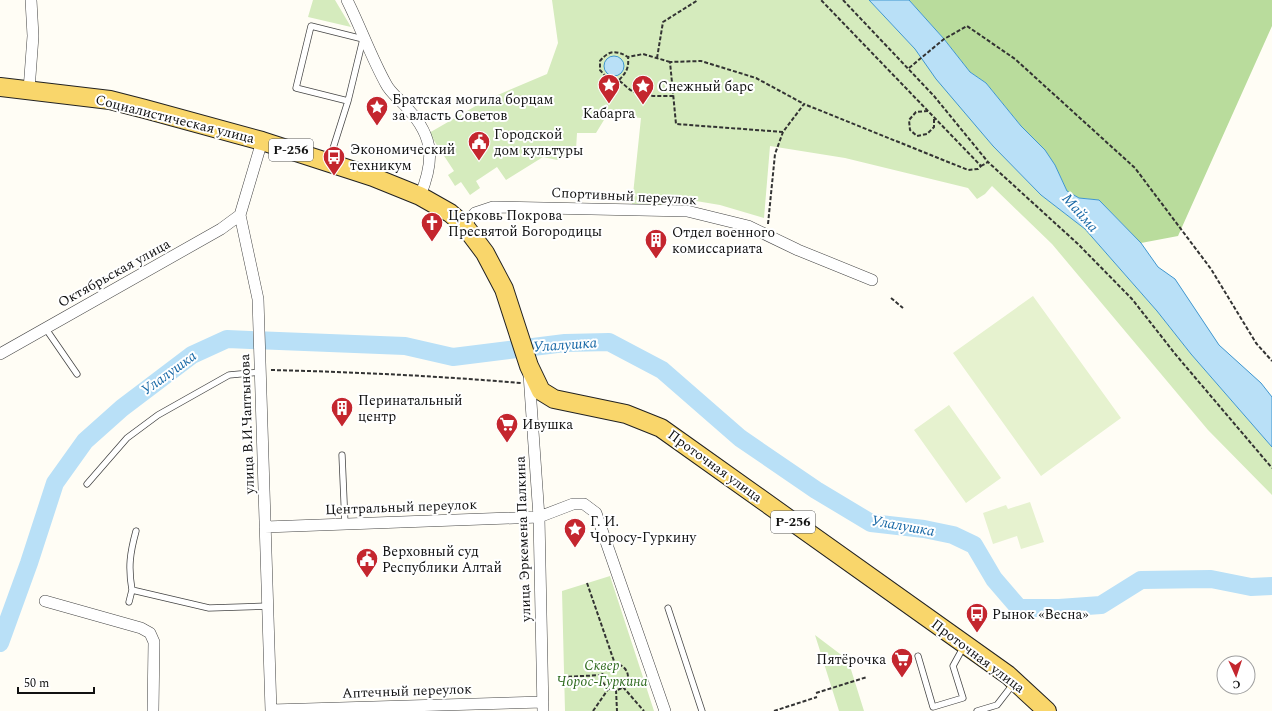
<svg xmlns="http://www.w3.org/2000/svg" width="1272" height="711" font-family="Spectral,serif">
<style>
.green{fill:#d5ebbd}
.forest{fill:#b9dc9c}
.pitch{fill:#e6f2cf}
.water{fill:#b9e0f7;stroke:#3f96cf}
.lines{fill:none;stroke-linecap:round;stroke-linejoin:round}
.river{stroke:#b9e0f7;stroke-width:18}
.lane-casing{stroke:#444;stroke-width:7}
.street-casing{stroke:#444;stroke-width:12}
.primary-casing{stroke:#222;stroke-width:20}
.path{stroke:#333;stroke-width:2;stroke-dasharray:4 2;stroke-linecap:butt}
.lane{stroke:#fff;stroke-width:5.5}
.street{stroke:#fff;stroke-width:11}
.primary{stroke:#f9d66b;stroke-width:18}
.labels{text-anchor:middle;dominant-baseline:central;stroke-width:4;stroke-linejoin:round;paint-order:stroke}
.shield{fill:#fff;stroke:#585858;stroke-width:1}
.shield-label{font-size:13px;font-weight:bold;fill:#111}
.poi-label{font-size:14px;fill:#111;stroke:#fff;text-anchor:start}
.street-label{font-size:14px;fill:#111;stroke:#fff}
.park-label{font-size:14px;font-style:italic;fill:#2f6b1f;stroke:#fff}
.water-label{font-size:15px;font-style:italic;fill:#1768a6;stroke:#fff}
</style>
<rect width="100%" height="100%" fill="#fffdf5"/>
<path class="green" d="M313 0H335L351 27 308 17Z
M552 0H869L915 49 993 146 1041 195 1085 229 1157 311 1191 354 1272 447V495L1208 430 1052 244 992 186 985 194 977 199 968 188 845 158 770 146 764 218 720 205 666 196 664 207 632 204 641 118 607 115 596 133H577L576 150 557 160 543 157 506 180 497 167 476 181 480 188 470 195 461 182 455 186 448 175 454 171 429 133 486 100 547 74 558 43Z
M610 576 654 711H565L562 591Z
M815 635 848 660 864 711H839Z"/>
<path class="forest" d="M909 0H1272V26L1178 236 1141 243 1099 200 1079 198 1067 191 1055 165 1045 150 1021 126 986 83 970 72 944 39Z"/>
<path class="pitch" d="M1033 296 1121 418 1041 476 953 353Z
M949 405 1001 478 966 503 914 430Z
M1030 502 1044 542 1021 549 1017 536 993 544 983 513 1006 505 1008 509Z"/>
<path class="water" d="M869 0H909L944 39 970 72 986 83 1021 126 1045 150 1055 165 1067 191 1079 198 1099 200 1141 243 1158 267 1175 279 1219 345 1261 383 1272 397V447L1191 354 1157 311 1085 229 1041 195 993 146 936 79 915 49Z
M604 66a10 10 0 1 1 20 0a10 10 0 1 1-20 0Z"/>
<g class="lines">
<path class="river" d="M0 643 29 563 55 483 85 441 122 408 192 355 227 339 405 346 453 357 565 343 609 342 662 370 740 438 816 490 871 523 924 529 953 535 974 545 994 579 1019 608H1059L1101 605 1141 580 1211 579 1251 587 1272 586"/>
<g class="lane-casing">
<path id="lane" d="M329 161 348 101 363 39 311 26 296 88 348 101
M46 329 77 374
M342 455 345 524
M87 484 127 438 158 415 229 375 261 372
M136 531C130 553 128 567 132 590L209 608 268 606
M129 602 132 590
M668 608 702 711
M918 656 933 707 963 698 953 666 964 646
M977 711 997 705 1014 683"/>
</g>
<g class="street-casing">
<path id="street" d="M347 0C361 28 371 57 386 84 391 94 401 100 408 109 435 138 434 162 420 196
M29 90 33 36 31 0
M262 141 240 215 258 299 271 711
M464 225 475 213 493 207 687 211 748 226 798 250 872 280
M0 354 221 229 240 215
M529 374 539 517 543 711
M265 527 539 517 573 504H584L596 513 665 711
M45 601 141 628 150 633 154 642 153 711
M271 710 543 702"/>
</g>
<g class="primary-casing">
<path id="primary" d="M0 87 110 100 145 109 262 141 373 177 420 196 450 213 464 225 485 253 504 289 529 366 541 391 554 399 626 414 661 428 1008 675 1047 711"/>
</g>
<path class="path" d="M843 0 934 96 988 162
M657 58 663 22 698 0
M670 62 643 54 628 57C616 50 609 50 600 61V70L607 78C624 80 620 83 632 91 643 97 661 96 674 96
M909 68 944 39 967 26 1015 59 1135 168 1211 269 1256 343 1272 361
M619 80C627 72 629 67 628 57
M928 111 916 112 909 120 910 130 917 136 927 134 934 127V118
M783 132 676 124 670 62 701 61 756 78 804 104
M981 166 988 162 1078 244 1132 299 1176 355 1272 468
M768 224 775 154 783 132 804 104 968 170 978 169 981 166 821 0
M891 298 903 308
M271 370C355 372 438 376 521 383
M587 583 615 664
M602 677a13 13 0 1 1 26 0a13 13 0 1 1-26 0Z
M562 677 603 675
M623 687 644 711
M616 690 617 711
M816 693 867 677
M593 711 609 688
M774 711 817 697"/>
<use href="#lane" class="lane"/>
<use href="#street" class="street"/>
<use href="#primary" class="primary"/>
</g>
<defs>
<g id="sight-pin" transform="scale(1.15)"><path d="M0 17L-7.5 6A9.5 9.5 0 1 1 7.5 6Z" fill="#c4262e" stroke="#fff"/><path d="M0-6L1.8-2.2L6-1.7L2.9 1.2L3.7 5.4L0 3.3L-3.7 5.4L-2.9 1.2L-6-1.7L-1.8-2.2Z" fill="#fff"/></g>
<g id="civic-pin" transform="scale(1.15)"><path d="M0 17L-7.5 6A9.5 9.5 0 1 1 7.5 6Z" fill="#c4262e" stroke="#fff"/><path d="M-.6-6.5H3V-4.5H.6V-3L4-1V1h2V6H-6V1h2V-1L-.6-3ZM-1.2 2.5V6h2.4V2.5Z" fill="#fff"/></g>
<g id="bus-pin" transform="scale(1.15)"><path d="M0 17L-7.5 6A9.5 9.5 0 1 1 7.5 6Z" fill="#c4262e" stroke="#fff"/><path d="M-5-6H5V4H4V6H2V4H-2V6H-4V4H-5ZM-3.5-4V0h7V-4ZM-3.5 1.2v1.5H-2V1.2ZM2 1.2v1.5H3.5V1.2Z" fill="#fff"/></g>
<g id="church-pin" transform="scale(1.15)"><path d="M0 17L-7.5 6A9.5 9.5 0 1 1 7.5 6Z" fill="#c4262e" stroke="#fff"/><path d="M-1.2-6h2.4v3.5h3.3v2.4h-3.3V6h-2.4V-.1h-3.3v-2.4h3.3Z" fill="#fff"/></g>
<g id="building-pin" transform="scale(1.15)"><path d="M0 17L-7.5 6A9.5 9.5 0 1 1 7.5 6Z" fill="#c4262e" stroke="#fff"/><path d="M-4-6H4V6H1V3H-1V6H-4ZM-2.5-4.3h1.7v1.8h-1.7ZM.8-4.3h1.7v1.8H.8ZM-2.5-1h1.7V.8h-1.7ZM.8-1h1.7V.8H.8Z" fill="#fff"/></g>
<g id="supermarket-pin" transform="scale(1.15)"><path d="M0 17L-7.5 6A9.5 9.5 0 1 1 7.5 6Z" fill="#c4262e" stroke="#fff"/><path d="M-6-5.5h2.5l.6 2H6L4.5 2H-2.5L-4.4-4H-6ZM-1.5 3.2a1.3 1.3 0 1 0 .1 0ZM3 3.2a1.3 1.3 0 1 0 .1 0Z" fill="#fff"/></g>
</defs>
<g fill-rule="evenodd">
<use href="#sight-pin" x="609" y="85"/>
<use href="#sight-pin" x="643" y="86"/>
<use href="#sight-pin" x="377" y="107"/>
<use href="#civic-pin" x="479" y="142"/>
<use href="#bus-pin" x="334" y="157"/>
<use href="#church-pin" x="432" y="223"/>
<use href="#building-pin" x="656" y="240"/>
<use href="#building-pin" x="342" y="408"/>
<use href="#supermarket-pin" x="507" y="424"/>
<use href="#sight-pin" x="575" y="529"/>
<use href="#civic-pin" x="367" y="559"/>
<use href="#bus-pin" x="977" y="614"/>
<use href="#supermarket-pin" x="902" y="659"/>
</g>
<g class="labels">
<g class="shield">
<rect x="269" y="139" width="44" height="22" rx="3"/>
<rect x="771" y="511" width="44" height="22" rx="3"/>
</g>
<g class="shield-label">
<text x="291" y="150">Р-256</text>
<text x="793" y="522">Р-256</text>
</g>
<g class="poi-label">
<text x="658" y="86">Снежный барс</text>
<text x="392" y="99">Братская могила борцам<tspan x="392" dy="16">за власть Советов</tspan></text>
<text x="609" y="113" text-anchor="middle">Кабарга</text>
<text x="494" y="134">Городской<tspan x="494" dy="16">дом культуры</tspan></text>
<text x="350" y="149">Экономический<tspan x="350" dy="16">техникум</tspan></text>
<text x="448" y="215">Церковь Покрова<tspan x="448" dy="16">Пресвятой Богородицы</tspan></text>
<text x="672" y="232">Отдел военного<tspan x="672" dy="16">комиссариата</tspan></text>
<text x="358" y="400">Перинатальный<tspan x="358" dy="16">центр</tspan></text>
<text x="522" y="424">Ивушка</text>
<text x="590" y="521">Г. И.<tspan x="590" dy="16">Чоросу-Гуркину</tspan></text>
<text x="382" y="551">Верховный суд<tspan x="382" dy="16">Республики Алтай</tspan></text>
<text x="992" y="614">Рынок «Весна»</text>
<text x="886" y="659" text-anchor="end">Пятёрочка</text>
</g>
<g class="street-label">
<text transform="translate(175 119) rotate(14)">Социалистическая улица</text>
<text transform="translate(624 196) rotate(3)">Спортивный переулок</text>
<text transform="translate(114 273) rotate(-29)">Октябрьская улица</text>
<text transform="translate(247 424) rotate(-92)">улица В.И.Чаптынова</text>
<text transform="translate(715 466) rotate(36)">Проточная улица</text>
<text transform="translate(401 507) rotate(-2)">Центральный переулок</text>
<text transform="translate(523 539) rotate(-92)">улица Эркемена Палкина</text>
<text transform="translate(978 656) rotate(37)">Проточная улица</text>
<text transform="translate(407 691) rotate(-2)">Аптечный переулок</text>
</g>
<g class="park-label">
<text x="602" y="665">Сквер<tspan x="602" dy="16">Чорос-Гуркина</tspan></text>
</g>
<g class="water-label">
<text transform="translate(1080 213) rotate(48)">Майма</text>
<text transform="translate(565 345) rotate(-4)">Улалушка</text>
<text transform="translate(169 373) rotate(-36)">Улалушка</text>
<text transform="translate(903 526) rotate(10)">Улалушка</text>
</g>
</g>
<g transform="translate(1236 675) rotate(177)"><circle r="19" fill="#ffffff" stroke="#a0a0a0"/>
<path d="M0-3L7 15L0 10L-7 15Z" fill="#c4262e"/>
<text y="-6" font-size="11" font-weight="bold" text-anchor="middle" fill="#111111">С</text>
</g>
<path d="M18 687v6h76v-6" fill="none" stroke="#111111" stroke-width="2"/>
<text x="24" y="687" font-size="12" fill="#111111" stroke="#ffffff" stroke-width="3" paint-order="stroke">50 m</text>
</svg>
